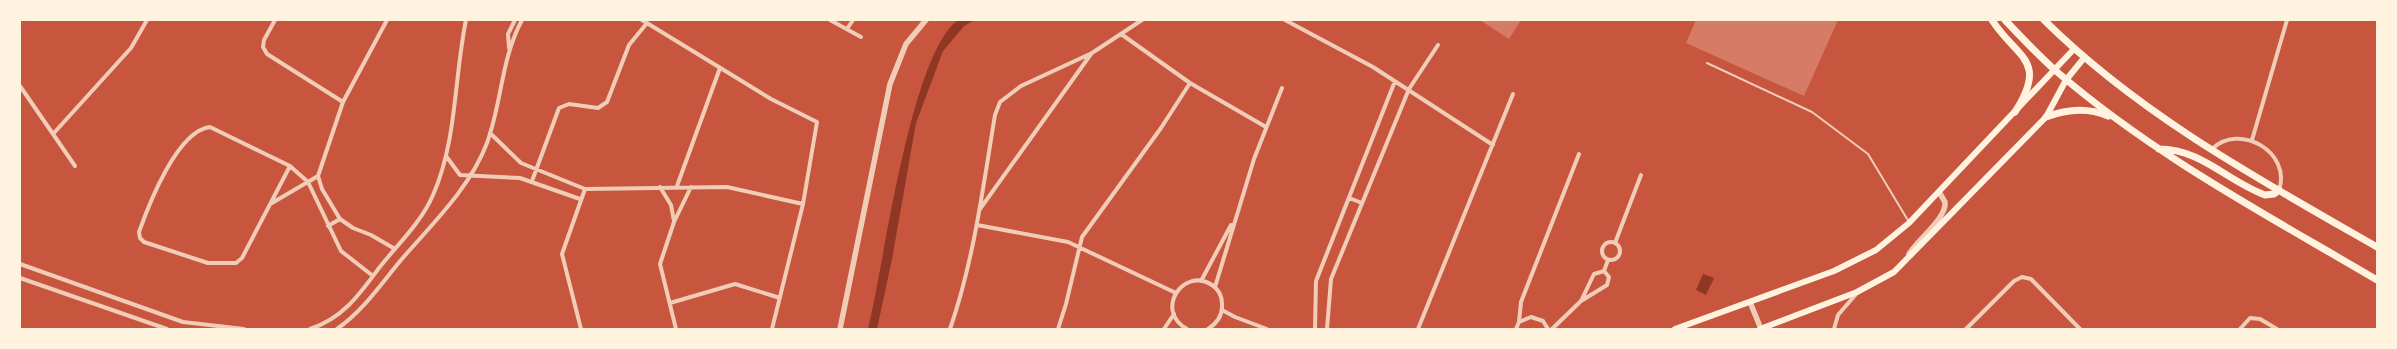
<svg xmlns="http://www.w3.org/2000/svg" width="2397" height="349" font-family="'Nunito Sans',sans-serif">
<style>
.water{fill:#8f3625}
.building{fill:#d67c66}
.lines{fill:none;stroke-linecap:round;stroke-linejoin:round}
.service{stroke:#f1ccb7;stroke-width:2}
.minor{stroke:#f1ccb7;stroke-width:4}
.tertiary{stroke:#f1ccb7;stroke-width:5.5}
.secondary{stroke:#fff3e0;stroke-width:6}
.primary{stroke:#fff3e0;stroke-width:7}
</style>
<rect width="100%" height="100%" fill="#c8553d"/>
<path class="water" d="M958 20H975L964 26 943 51 916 123 892 259 877 329H868C884 265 910 55 958 20Z
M1703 274 1714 278 1706 295 1696 290Z"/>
<path class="building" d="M1480 20H1521L1509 39Z
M1696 20H1838L1804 96 1686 43Z"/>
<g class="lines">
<path class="service" d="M1707 63 1812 112 1868 154 1909 222"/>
<path class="minor" d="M275 20 264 40 263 47 267 54 343 102
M642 20 771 99 817 122 803 204 772 329
M830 20 861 37
M1285 20 1373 67 1493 145
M847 29 853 20
M1121 34 1190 83 1266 127
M509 48 508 34 515 20
M20 86 75 166
M490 133 521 163 585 189 727 187 803 204
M53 134 131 48 147 20
M2252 140 2287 20
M2212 149C2239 122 2292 152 2279 190
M446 156 460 175 520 178 580 199
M290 166 242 258 236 263H208L144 242 140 238 139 232C149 204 177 131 210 127L290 166 308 182 341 251 373 276
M318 176 322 189 340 219 353 228 371 235 395 249
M532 181 559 108 569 104 598 108 607 102 629 45 647 23
M677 186 720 68
M660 187 671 205 674 221
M1349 198 1362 203
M272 203 318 176 343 102 387 20
M980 209 1091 54
M977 225 1068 242 1176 293
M328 226 340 219
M1602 251a9 9 0 1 1 18 0a9 9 0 1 1-18 0Z
M1615 243 1641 175
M20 264 183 322 244 329
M1604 271 1608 260
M20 278 167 329
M1201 281 1231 225
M1215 287 1254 159 1282 88
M1581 301 1594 274 1604 271
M670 303 735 284 780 298
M1222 310 1235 317 1267 329
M1519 322 1521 302 1579 154
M310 329C343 318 359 295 379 268 397 245 421 223 433 195 457 141 454 78 466 20
M337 329C363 311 381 284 401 260 432 224 470 188 487 143 502 102 501 59 522 20
M581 329 562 254 585 189
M676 329 660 264 674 222 691 187
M950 329C974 260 983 187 995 115L1000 102 1021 86 1092 53 1142 20
M1058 329 1066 304 1082 237 1161 128 1190 83
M1164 329 1174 314
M1187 329C1154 311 1183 266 1212 285 1218 289 1222 296 1222 304 1223 315 1217 323 1208 329
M1315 329 1316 281 1395 81
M1327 329 1331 279 1409 89 1438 45
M1418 329 1513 94
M1516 329 1519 322 1531 317 1543 321 1548 329
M1552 329 1581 301 1607 285 1609 277 1604 271
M1834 329 1838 315 1857 293
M1966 329 2014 281 2022 277 2031 279 2080 329
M2240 329 2250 318 2260 319 2277 329"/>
<path class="tertiary" d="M1909 254C1918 239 1947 218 1945 202L1939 192
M1750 302 1761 329
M840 329 890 84 906 44 926 20"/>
<path class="secondary" d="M1675 329 1834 271 1876 250 1909 223 2074 49
M1760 329 1857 292 1894 272 2046 117 2066 80 2084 58"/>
<path class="primary" d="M1992 20C2016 58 2049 59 2015 112
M2005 20C2021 37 2038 55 2056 71 2153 155 2267 215 2377 280
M2044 20C2140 115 2260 180 2377 247
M2046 117C2067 109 2087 107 2108 116
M2159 149C2201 149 2227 181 2265 195L2274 194 2279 190"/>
</g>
<rect width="2397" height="349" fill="none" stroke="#fff3e0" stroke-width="42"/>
</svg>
